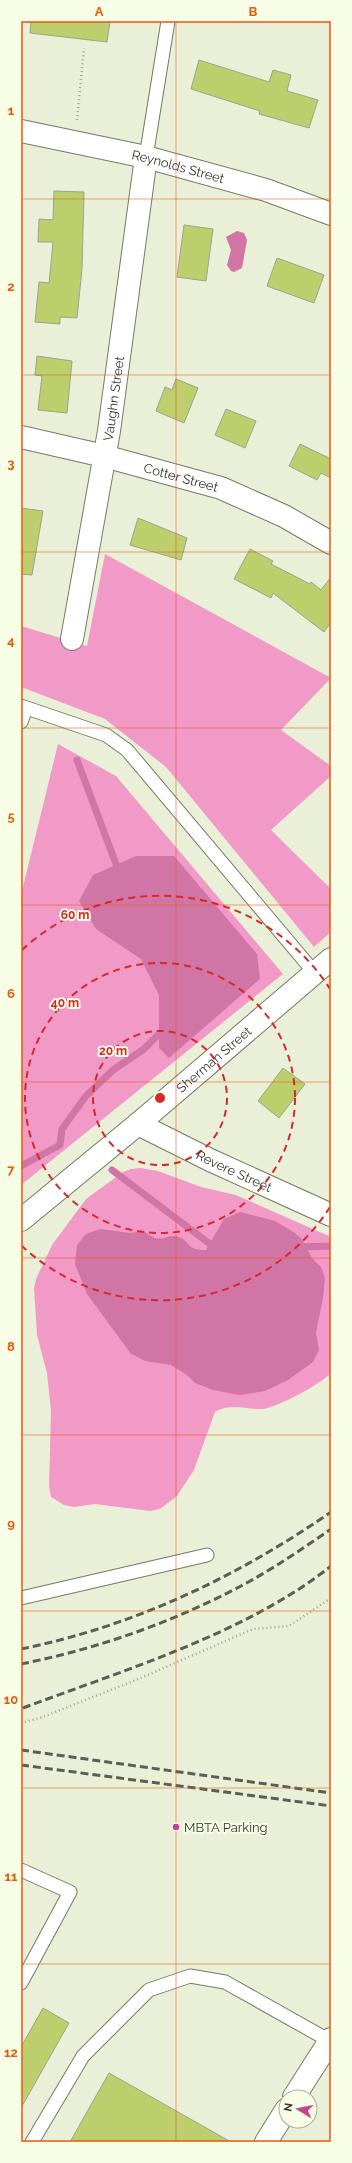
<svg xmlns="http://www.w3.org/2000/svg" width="352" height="2163" font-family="Raleway,sans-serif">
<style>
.green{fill:#f29ac7}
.water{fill:#d075a5}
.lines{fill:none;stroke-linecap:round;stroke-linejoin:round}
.stream{stroke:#d075a5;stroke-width:7}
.building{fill:#bccf6c;stroke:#9da38c}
.service-casing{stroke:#757a64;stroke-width:15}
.minor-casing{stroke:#757a64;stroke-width:24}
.tertiary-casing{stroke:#757a64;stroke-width:24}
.secondary-casing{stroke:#757a64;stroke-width:24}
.path{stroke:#a0a492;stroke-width:2.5;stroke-dasharray:1 3;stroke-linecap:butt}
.service{stroke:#fff;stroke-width:13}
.minor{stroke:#fff;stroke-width:22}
.tertiary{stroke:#fff;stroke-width:22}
.secondary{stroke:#fff;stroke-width:22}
.rail{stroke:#5b5e52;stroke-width:3;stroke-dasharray:8 4;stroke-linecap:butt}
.grid{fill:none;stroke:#e8590c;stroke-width:1;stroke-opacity:0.55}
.ring{fill:none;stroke:#d62828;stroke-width:2;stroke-dasharray:7 5}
.poi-dot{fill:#c4448f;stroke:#f8fee5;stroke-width:1.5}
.labels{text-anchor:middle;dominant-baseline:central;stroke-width:4;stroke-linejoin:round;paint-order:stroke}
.street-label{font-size:13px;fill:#35372e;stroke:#f8fee5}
.poi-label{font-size:13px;fill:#35372e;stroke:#f8fee5;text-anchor:start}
.centre{fill:#d62828;stroke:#f8fee5;stroke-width:2}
.ring-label{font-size:12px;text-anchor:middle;font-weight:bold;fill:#d62828;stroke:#f8fee5;stroke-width:4;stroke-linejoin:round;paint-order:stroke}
.neatline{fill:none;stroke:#e8590c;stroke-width:1.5}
.grid-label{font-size:13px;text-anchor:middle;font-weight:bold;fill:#e8590c}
</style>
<rect width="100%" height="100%" fill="#eaf0d8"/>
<path class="green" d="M105 554 331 678 281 730 331 766V776L271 830 331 889V932L314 947 166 767 105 719 21 687V626L87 646Z
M58 744 116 776 283 974 21 1185V895Z
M141 1168 158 1171 201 1187 236 1195 331 1237V1373C321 1384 278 1407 263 1409 246 1410 232 1402 215 1412L194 1470 177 1496 160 1509 150 1511 95 1504 74 1507 64 1505 51 1497 49 1487 51 1411 47 1373 37 1335 34 1288 36 1279 52 1245 86 1199 123 1172 131 1169Z"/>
<path class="water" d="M237 231 244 233 247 240 242 268 234 272 231 271 227 265 231 250 226 237Z
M136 856H174L257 954 260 979 169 1058 159 1048V995L141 959 96 929 79 901 93 875Z
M240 1212 275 1221 295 1233 302 1239 312 1258 321 1267 325 1278 323 1298 316 1333 319 1350 313 1362 288 1380 265 1391 239 1395 213 1390 195 1383 187 1375 171 1365 145 1361 131 1354 87 1294 75 1264 77 1245 86 1234 100 1229 130 1233 144 1231C162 1247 165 1232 179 1237 191 1242 186 1250 206 1250L224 1219Z"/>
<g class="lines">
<path class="stream" d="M77 760 119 872
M21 1166 60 1145 62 1129 86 1096 113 1070 144 1049 165 1028
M112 1170 214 1247H218
M298 1247 331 1246"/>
</g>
<path class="building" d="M31 21H110L107 42 30 33Z
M199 60 269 82 273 70 291 75 287 91 318 100 309 128 259 114 260 111 191 89Z
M54 191 84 192 82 269 77 318 60 317V324L35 322 39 282 49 283 53 242H38L39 219 53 220Z
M184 225 213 229 206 281 177 277Z
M277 258 324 275 314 303 267 286Z
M37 356 72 361 67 413 38 410 42 376 35 375Z
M176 379 198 388 184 423 156 411 165 387 172 390Z
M226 409 256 421 245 448 215 435Z
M300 444 331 459V478L321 473 317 480 289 466Z
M21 508 43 511 32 575 21 574Z
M138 518 187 538 181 560 130 545Z
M250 549 273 561 271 564 310 584 311 582 321 590 331 577V622L324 632 273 593 271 598 234 579Z
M283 1068 305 1084 279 1118 258 1101Z
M43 2008 69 2023 21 2108V2047Z
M109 2073 231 2142H70Z"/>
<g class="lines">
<g class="service-casing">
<path id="service" d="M146 157 168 21
M21 706 106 735 127 750 314 972
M21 722 26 708
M21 1598 207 1555
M21 1870 70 1892 21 1983
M32 2142 83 2056 149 1990 190 1976 225 1982 330 2041"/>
</g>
<g class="minor-casing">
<g id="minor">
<path id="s1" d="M21 131 146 157 266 190 331 214"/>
<path id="s2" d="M21 437 104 456 221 488 284 516 331 543"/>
<path id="s3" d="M72 639 109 431 146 157"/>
<path d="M294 2097 331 2039"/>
<path d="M266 2142 286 2110"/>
</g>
</g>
<g class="tertiary-casing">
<g id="tertiary">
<path id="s4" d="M138 1124 210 1160 331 1215"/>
</g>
</g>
<g class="secondary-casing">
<g id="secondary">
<path id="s5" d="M21 1220 138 1124 331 959"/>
</g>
</g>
<path class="path" d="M77 120 84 48
M21 1723 40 1718 136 1680 253 1629 289 1626 331 1598"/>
<use href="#service" class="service"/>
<use href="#minor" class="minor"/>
<use href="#tertiary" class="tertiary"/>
<use href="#secondary" class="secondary"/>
<path class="rail" d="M21 1649C134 1626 237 1577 331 1512
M21 1664C97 1649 173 1622 241 1586 273 1569 302 1549 331 1529
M23 1708C124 1670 247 1633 331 1566
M21 1750 331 1793
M21 1765 331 1806"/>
</g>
<path class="grid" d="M176 21V2142M21 199H331M21 375H331M21 552H331M21 728H331M21 905H331M21 1082H331M21 1258H331M21 1435H331M21 1611H331M21 1788H331M21 1964H331"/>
<g class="ring">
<circle cx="160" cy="1098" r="67"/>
<circle cx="160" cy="1098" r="135"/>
<path d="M330 1207A202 202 0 0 1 22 1246M22 950A202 202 0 0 1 330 989"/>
</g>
<circle class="poi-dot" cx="176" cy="1827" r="4"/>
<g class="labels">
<g class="street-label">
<text stroke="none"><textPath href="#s1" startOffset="161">Reynolds Street</textPath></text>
<text stroke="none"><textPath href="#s3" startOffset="244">Vaughn Street</textPath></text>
<text stroke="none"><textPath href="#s2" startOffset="165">Cotter Street</textPath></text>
<text stroke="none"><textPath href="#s5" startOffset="251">Sherman Street</textPath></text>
<text stroke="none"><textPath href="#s4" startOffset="107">Revere Street</textPath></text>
</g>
<g class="poi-label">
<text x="184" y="1827">MBTA Parking</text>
</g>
</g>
<circle cx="160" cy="1098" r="6" class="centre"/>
<g class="ring-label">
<text x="75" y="919">60 m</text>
<text x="65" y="1007">40 m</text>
<text x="113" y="1055">20 m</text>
</g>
<rect width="352" height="2163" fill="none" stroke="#f8fee5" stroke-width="44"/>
<g transform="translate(298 2109) rotate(280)"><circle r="19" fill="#f8fee5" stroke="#aaae9c"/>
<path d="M0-3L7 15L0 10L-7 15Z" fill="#c4448f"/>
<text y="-6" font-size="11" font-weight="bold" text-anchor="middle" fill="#35372e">N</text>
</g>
<rect x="22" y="22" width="308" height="2119" class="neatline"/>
<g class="grid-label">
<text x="99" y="16">A</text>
<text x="253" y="16">B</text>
<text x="11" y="115">1</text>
<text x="11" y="291">2</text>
<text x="11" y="468">3</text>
<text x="11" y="645">4</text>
<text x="11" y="821">5</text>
<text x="11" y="998">6</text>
<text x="11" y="1174">7</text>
<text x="11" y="1351">8</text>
<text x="11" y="1528">9</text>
<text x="11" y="1704">10</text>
<text x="11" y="1881">11</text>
<text x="11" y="2057">12</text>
</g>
</svg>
